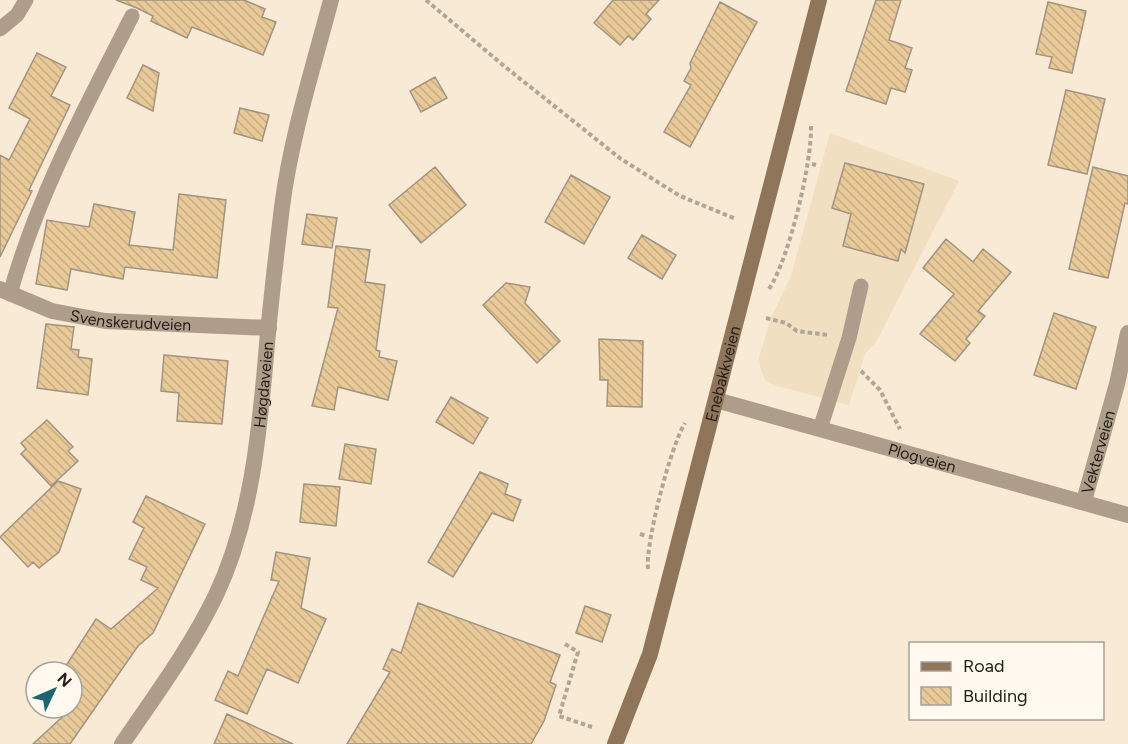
<svg xmlns="http://www.w3.org/2000/svg" width="1128" height="744" font-family="Figtree,sans-serif">
<style>
.built{fill:#f1dfc2}
.building{fill:url(#building-back-hatch);stroke:#a19480;stroke-width:1.5}
.lines{fill:none;stroke-linecap:round;stroke-linejoin:round}
.path{stroke:#b1a595;stroke-width:4;stroke-dasharray:4.5 3;stroke-linecap:butt}
.service{stroke:#ae9d8a;stroke-width:15}
.minor{stroke:#ae9d8a;stroke-width:16}
.tertiary{stroke:#ae9d8a;stroke-width:16}
.secondary{stroke:#8f765b;stroke-width:16}
.labels{text-anchor:middle;stroke-width:6;stroke-linejoin:round;paint-order:stroke}
.street-label{font-size:16px;fill:#231e16;stroke:#fff9f0}
</style>
<defs>
<pattern id="building-back-hatch" width="6" height="6" patternUnits="userSpaceOnUse" patternTransform="scale(1.5)"><rect width="6" height="6" fill="#e8c998"/><path d="M-1 5l2 2M0 0l6 6M5-1l2 2" fill="none" stroke="#c7ac82"/></pattern>
</defs>
<rect width="100%" height="100%" fill="#f9ead5"/>
<!-- built -->
<path class="built" d="M830 133 959 181 876 342 865 354 849 405 774 385 765 380 760 367 759 358 770 320 791 276Z"/>
<!-- building -->
<path class="building" d="M116 0H244L265 9 262 17 276 22 263 55 192 27 187 38 151 21 153 16 137 8Z
M613 0H659L646 14 651 19 633 40 628 36 620 45 594 23Z
M876 0H901L889 40 912 48 905 68 912 70 905 92 891 88 886 104 846 91Z
M720 2 757 22 690 147 664 132 691 85 684 81 691 68 690 63Z
M1048 2 1086 11 1072 73 1049 68 1052 57 1036 54Z
M37 53 66 67 51 96 70 105 29 190 32 191 0 257V155L9 160 30 119 9 108Z
M143 65 159 73 153 111 127 98Z
M435 77 447 98 421 112 410 91Z
M1066 90 1105 99 1087 174 1048 165Z
M240 108 269 115 262 141 234 133Z
M845 163 924 184 905 253 901 249 898 261 843 246 851 214 832 208Z
M435 167 466 205 421 243 389 205Z
M1093 167 1128 176V204L1125 203 1108 278 1069 269Z
M571 175 610 197 584 244 545 222Z
M179 194 226 200 217 278 125 267 123 279 71 269 67 290 36 284 47 220 89 227 94 204 135 212 129 245 173 250Z
M307 214 337 218 332 248 302 244Z
M642 235 676 255 662 279 628 258Z
M946 239 973 262 983 249 1011 272 978 311 985 316 966 339 970 343 955 361 920 334 954 294 923 268Z
M336 246 370 250 365 282 385 285 376 350 380 351 379 357 397 361 388 400 338 387 334 410 312 406 338 308 328 307Z
M506 283 530 287 525 303 560 341 537 363 483 305Z
M1054 313 1096 327 1076 389 1034 375Z
M46 324 74 327 71 349 79 350 78 357 92 359 88 395 37 388Z
M599 339 643 341 642 407 607 406 608 380H600Z
M164 355 228 361 222 424 177 421 179 393 161 391Z
M451 397 488 418 473 444 436 422Z
M47 420 73 447 68 451 78 461 51 486 21 454 26 449 21 443Z
M345 444 376 449 371 484 339 479Z
M480 472 508 484 505 494 521 500 513 521 492 513 453 577 428 562Z
M58 481 81 489 59 552 39 568 33 562 28 567 0 537Z
M304 484 340 487 336 526 300 522Z
M146 496 205 524 153 633 138 646 70 744H33L72 708V672H62L96 619 111 629 158 588 141 580 147 567 129 559 144 528 133 522Z
M276 552 310 558 301 608 326 619 298 683 267 669 247 714 215 700 228 671 238 676 279 581 271 580Z
M418 603 560 655 550 682 556 685 544 721 531 744H347L390 672 383 669 392 649 401 653Z
M585 606 611 615 602 642 576 633Z
M227 714 293 744H214Z"/>
<g class="lines">
<!-- path -->
<path class="path" d="M426 0 504 66 621 159 680 196 736 219
M812 164 816 165
M769 289C789 259 812 163 811 126
M766 318 786 323 797 331 828 335
M861 371 880 390 900 429
M640 534 647 536
M648 569C645 544 671 445 685 423
M565 644 578 652 559 716 592 727"/>
<!-- service -->
<path class="service" d="M0 29 17 15 26 0
M10 294C37 196 86 106 132 16
M820 429 849 338 861 286"/>
<!-- minor -->
<g class="minor">
<path id="s1" d="M0 289 52 311 105 321 269 328"/>
<path id="s2" d="M1084 501 1117 384 1128 333"/>
<path id="s3" d="M122 744C155 696 191 647 216 595 251 521 259 436 266 356 270 306 276 257 282 207 291 137 313 68 331 0"/>
</g>
<!-- tertiary -->
<path class="tertiary" id="s4" d="M716 400 1128 515"/>
<!-- secondary -->
<path class="secondary" id="s5" d="M615 744 650 654 819 0"/>
</g>
<g class="labels">
<!-- street labels -->
<g class="street-label">
<text dy="6" stroke="none"><textPath href="#s1" startOffset="136">Svenskerudveien</textPath></text>
<text dy="6" stroke="none"><textPath href="#s5" startOffset="386">Enebakkveien</textPath></text>
<text dy="6" stroke="none"><textPath href="#s3" startOffset="393">Høgdaveien</textPath></text>
<text dy="6" stroke="none"><textPath href="#s2" startOffset="51">Vekterveien</textPath></text>
<text dy="6" stroke="none"><textPath href="#s4" startOffset="214">Plogveien</textPath></text>
</g>
</g>
<!-- legend -->
<rect x="909" y="642" width="195" height="78" fill="#fff9f0" stroke="#a7a199" stroke-width="1.5"/>
<rect x="921" y="662" width="30" height="9" fill="#8f765b" stroke="#a7a199" stroke-width="1.5"/>
<text x="963" y="672" font-size="18" fill="#231e16">Road</text>
<rect x="921" y="687" width="30" height="18" fill="url(#building-back-hatch)" stroke="#a7a199" stroke-width="1.5"/>
<text x="963" y="702" font-size="18" fill="#231e16">Building</text>
<!-- north arrow -->
<g transform="translate(54 690) rotate(46)"><circle r="28" fill="#fff9f0" stroke="#a7a199" stroke-width="1.5"/>
<path d="M0-4.5L10 22L0 15L-10 22Z" fill="#1b6472"/>
<text y="-9" font-size="16" font-weight="bold" text-anchor="middle" fill="#231e16">N</text>
</g>
</svg>
